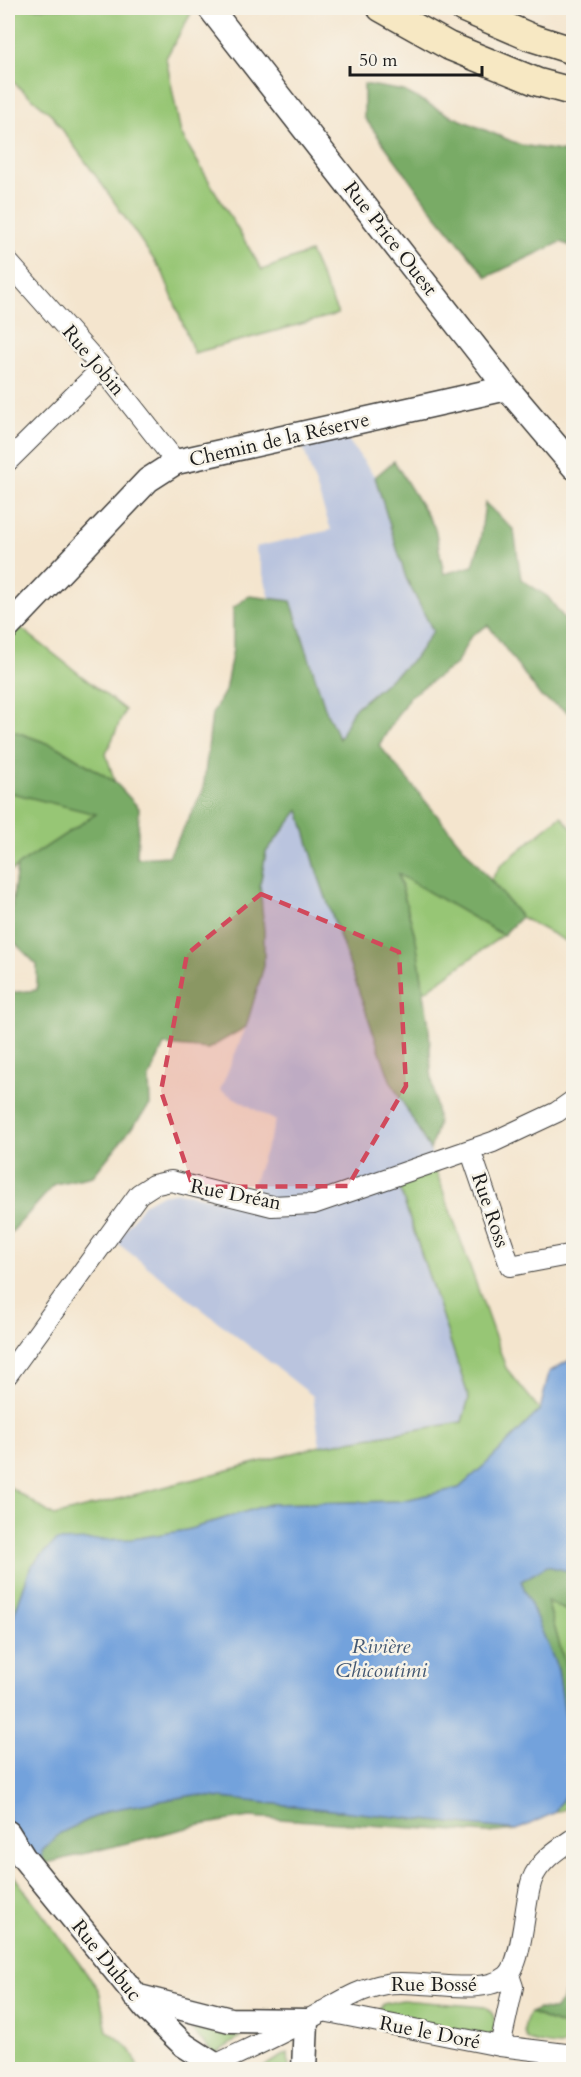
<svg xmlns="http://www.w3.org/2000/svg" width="581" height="2077" font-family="Cardo,serif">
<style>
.industrial{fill:#bac4de}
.green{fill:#97c675;stroke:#5a7148;stroke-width:1.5}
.forest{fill:#79ab66;stroke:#4a6441;stroke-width:1.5}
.water{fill:#73a2dc;stroke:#485f7c;stroke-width:1.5}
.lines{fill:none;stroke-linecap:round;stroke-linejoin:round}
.minor-casing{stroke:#3c3a37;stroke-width:22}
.tertiary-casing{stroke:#3c3a37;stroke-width:27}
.secondary-casing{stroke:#3c3a37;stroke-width:30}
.minor{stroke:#fff;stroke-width:20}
.tertiary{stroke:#fff;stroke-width:24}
.secondary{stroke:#f7e8c3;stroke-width:27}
.marked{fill:#d1495b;fill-opacity:0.2;stroke:#d1495b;stroke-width:4.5;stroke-dasharray:12 8;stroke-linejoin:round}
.labels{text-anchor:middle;stroke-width:5;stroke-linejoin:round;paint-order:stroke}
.street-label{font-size:20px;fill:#1c1c1c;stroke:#f7f3e8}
.water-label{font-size:21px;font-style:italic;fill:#435872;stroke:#f7f3e8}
</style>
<rect width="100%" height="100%" fill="#f7f3e8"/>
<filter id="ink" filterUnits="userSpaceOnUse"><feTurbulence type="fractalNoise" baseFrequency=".0167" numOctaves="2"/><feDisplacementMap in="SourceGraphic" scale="12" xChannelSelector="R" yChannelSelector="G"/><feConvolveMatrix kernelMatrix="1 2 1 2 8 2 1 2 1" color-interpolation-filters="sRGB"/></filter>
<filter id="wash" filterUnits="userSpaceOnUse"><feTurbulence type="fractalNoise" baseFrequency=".008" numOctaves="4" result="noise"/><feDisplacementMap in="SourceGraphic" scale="24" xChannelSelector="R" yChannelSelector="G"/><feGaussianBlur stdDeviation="1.35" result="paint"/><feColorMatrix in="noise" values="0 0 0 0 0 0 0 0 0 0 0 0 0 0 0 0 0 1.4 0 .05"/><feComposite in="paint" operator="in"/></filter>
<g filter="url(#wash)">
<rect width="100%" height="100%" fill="#f4e5ce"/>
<!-- industrial -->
<path class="industrial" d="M343 433 375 477 406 578 434 630 414 659 353 710 339 739 326 711 291 601 270 598 255 547 331 530 301 441Z
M300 809 318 875 390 1080 430 1150 435 1168 397 1180 469 1398 462 1422 320 1446 313 1396 116 1242 144 1204 160 1195 179 1192 245 1205 276 1121 220 1090 246 1027 264 966V931L260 885 266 851Z"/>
<!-- green -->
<path class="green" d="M8 8H194L166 58 181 134 262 270 310 252 338 314 194 353 163 273 106 190 51 114 8 78Z
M12 621 125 710 106 754 115 782 58 747 8 729V627Z
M8 792 97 814 8 873Z
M561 816 573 830V945L521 917 491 880 501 865Z
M398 873 503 935 424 992 416 940Z
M435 1168 506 1368 540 1410 487 1463 459 1488 400 1501 270 1504 187 1530 133 1539 31 1566 8 1632V1486L54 1516 320 1446 462 1422 469 1398 397 1180Z
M547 1600 573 1614V1692Z
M573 1783V1806L554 1813Z
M8 1868 99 1990 107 2031C123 2042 135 2049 138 2069H8Z
M402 2000 485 2007C496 2014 496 2022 493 2034L490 2037 378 2020V2012L383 2004Z
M531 2013 563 2026 573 2020V2040C570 2042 564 2045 560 2046 553 2046 535 2043 530 2040 521 2034 525 2018 531 2013Z
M190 2029 241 2037 215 2054Z
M288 2053 289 2069H259Z"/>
<!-- forest -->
<path class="forest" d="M364 84 404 91 449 115 521 145 573 153V247L561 242 487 277 429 206 364 117Z
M394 461 435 528 444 574 473 566 480 542 485 503 514 530 521 579 548 597 573 630V715L541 697 488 625 471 636 456 664 409 697 379 745 521 917 503 935 398 874 416 940 429 1026 431 1071 438 1124 430 1150 390 1080 318 875 299 810 266 852 260 885 264 931V966L246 1027 208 1049 164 1045 149 1078 150 1105 93 1176 55 1184 8 1236V993L37 990V965L8 936 17 866 96 814 8 792V729L58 747 115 782 139 808 137 858 169 856 203 791 212 714 225 691 233 649V608L249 596 291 601 326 711 339 739 353 710 414 659 433 631 406 578 375 477Z
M547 1566 573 1572V1614L547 1601 573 1692V1766L558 1670 521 1581Z
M194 1795 517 1830 487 1833 249 1817 195 1826 43 1864 42 1851 60 1833 109 1810Z
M573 1975V2020L564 2026 531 2013 538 2009 554 2010 561 2002Z"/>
<!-- water -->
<path class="water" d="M573 1358V1572L547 1566 521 1581 558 1670 573 1766V1783L554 1813 517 1830 194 1795 109 1810 60 1833 42 1851 43 1864H8V1632L31 1566 56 1541 133 1539 187 1530 270 1504 400 1501 459 1488 487 1463 540 1410 549 1372Z"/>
</g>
<g filter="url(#ink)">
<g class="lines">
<defs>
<path id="minor" d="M8 262 102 368 176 462
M8 461 102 368
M474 1161 510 1266 574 1254
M8 1374 139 1194 153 1185 171 1181 272 1206 313 1204 493 1142 557 1112 574 1100
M323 2011 500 2046 574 2055
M500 2046 513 1987 509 1975
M217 2064C246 2050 275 2037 303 2022 332 2008 353 1990 386 1984 418 1978 480 1998 507 1976 523 1963 524 1902 532 1880 539 1861 558 1849 574 1838"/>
<path id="tertiary" d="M210 8 507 388 574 467
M8 627 148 480 176 462 507 388
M8 1833 23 1857 146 2008 184 2045 223 2070
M135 1996 230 2020 306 2021 304 2070"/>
<path id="secondary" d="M381 8 449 46 537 82 574 92
M463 8 530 37 574 51"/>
</defs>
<!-- minor casing -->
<use href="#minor" class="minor-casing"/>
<!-- tertiary casing -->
<use href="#tertiary" class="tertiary-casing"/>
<!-- secondary casing -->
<use href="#secondary" class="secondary-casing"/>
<!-- minor -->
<use href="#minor" class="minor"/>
<!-- tertiary -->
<use href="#tertiary" class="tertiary"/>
<!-- secondary -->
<use href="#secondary" class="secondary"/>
</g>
</g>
<!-- marked area -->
<path class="marked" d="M261 894 399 952 406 1086 348 1186 193 1187 161 1091 187 954Z"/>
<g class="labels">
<!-- street labels -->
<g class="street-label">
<text transform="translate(391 238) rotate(52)" y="7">Rue Price Ouest</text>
<text transform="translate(94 360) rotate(50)" y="7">Rue Jobin</text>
<text transform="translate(279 439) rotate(-13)" y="7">Chemin de la Réserve</text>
<text transform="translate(236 1194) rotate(11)" y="7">Rue Dréan</text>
<text transform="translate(491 1210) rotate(71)" y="7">Rue Ross</text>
<text transform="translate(107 1960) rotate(51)" y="7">Rue Dubuc</text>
<text x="434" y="1991">Rue Bossé</text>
<text transform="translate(430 2032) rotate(11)" y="7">Rue le Doré</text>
</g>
<!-- water labels -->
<g class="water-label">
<text x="381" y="1653">Rivière<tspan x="381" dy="24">Chicoutimi</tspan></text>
</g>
</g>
<!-- margin -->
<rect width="581" height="2077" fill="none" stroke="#f7f3e8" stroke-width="30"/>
<!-- scale -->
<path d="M350 66v9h132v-9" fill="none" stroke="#1c1c1c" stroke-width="3"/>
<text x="359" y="66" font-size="18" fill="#1c1c1c" stroke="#f7f3e8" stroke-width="4.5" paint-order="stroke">50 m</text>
</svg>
